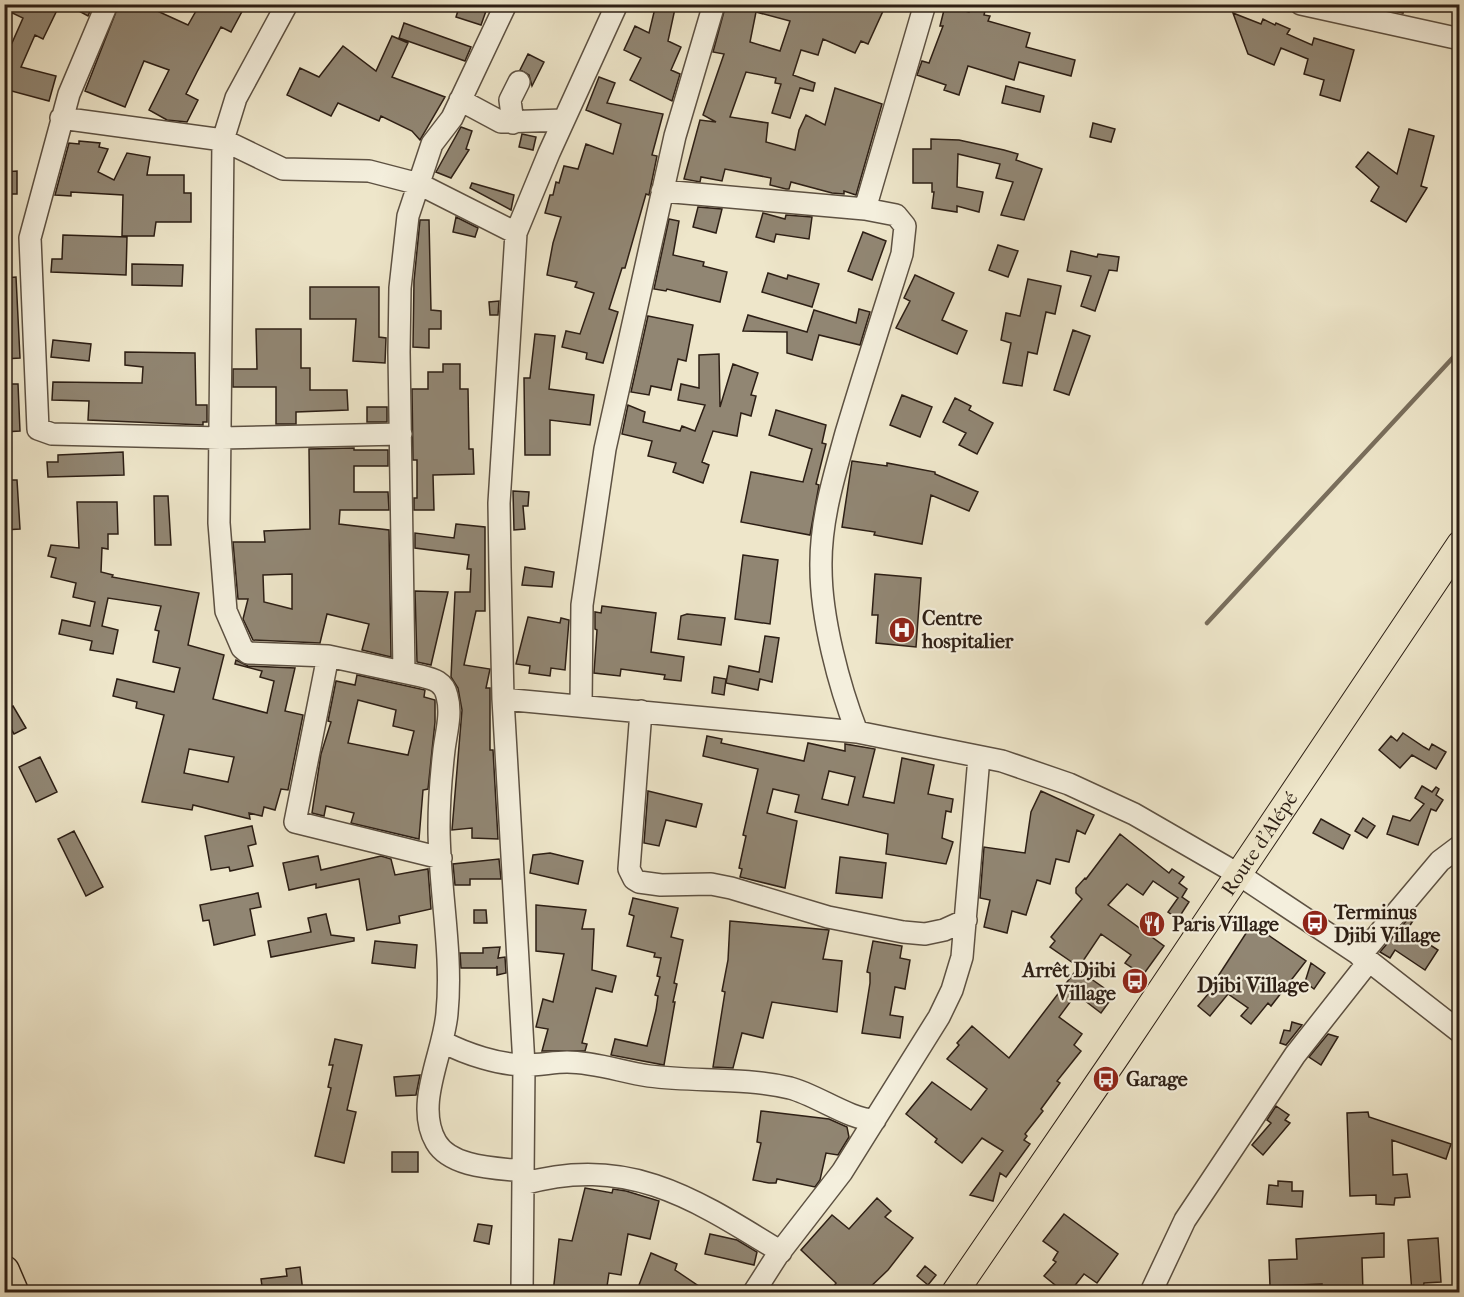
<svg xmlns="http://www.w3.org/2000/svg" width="1464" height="1297" font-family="'IM FELL French Canon',serif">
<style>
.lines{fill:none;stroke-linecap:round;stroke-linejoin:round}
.stream{stroke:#796e5c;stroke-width:4.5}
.building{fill:#918673;stroke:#2d1f15;stroke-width:1.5;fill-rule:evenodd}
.minor-casing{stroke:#5d5142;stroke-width:24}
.major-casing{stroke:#2d1f15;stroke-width:28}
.highway-casing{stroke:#2d1f15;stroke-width:33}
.minor{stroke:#f4efdd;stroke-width:21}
.major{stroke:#eee6ca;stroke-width:26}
.highway{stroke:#eee6ca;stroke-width:30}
.labels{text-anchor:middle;stroke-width:4.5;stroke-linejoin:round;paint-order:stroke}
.poi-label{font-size:20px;font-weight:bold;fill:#2d1f15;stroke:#f4efdd;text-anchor:start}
.street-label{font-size:20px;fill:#2d1f15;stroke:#f4efdd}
.neighbourhood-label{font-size:21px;font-weight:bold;fill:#2d1f15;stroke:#f4efdd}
</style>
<rect width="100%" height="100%" fill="#eee6ca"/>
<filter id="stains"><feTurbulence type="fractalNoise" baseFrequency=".00333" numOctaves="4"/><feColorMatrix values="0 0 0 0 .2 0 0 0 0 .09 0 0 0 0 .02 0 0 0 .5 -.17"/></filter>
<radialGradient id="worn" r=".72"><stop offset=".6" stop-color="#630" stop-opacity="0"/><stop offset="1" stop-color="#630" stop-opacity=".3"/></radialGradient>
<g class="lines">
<!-- stream -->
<path class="stream" d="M1207 623 1460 350"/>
</g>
<!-- building -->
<path class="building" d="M4 4H60L43 39 35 35 21 67 56 76 49 101 4 89V61L23 18 4 9Z
M66 4H93L88 16Z
M119 4H142L188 25 200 4H246L231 32 221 27 197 72 186 94 198 100 187 122 167 120 149 110 169 70 144 61 125 107 85 91Z
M460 4 486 11 481 25 456 17Z
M656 4H676L668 41 681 47 671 70 680 74 672 101 630 80 641 58 624 50 635 26 649 33Z
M726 4H868L883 11 868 44 861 41 855 53 823 39 818 55 801 50 793 75 815 83 813 91 800 88 790 118 772 113 781 84 775 83 776 78 746 72 730 117 768 123 766 142 795 150 799 130 806 115 825 125 835 88 882 104 856 195 844 191V194L832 193 791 182 789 189H786L770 185 771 178 725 169 722 181 701 177 700 182 684 179 700 120 716 122 703 115 724 54 713 52ZM756 12 790 21 780 51 750 42Z
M971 4 986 7 984 15 990 16 988 21 1030 33 1026 47 1075 60 1071 76 1019 62 1014 80 968 66 959 95 944 90 946 85 917 75 922 61 929 63 943 26H940L945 6 969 12Z
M1363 4H1405L1403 13Z
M1233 13 1261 24 1263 19 1275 25 1276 23 1290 29 1287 34 1312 45 1314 38 1354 50 1340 101 1320 95 1324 80 1304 74 1308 59 1281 48 1274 65 1248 54Z
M404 23 471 47 465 61 399 38Z
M392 36 408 43 392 77 445 97 420 140 412 131 381 116 379 121 338 103 331 116 287 95 300 68 319 77 343 46 376 71Z
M528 54 544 62 532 86 529 75 520 70Z
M599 77 615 83 607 103 663 114 652 155 657 156 649 195 646 194 625 268H622L609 309 618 312 603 363 586 359 587 353 562 347 566 331 580 334 594 293 575 287 577 282 547 275 553 243 561 217 545 213 550 195H553L556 182 559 183 564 166 578 169 586 144 613 154 621 124 586 110Z
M1006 86 1044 96 1040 112 1002 103Z
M1093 123 1115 129 1111 142 1090 137Z
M461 127 472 131 466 149 469 150 451 178 436 172Z
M1409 129 1434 136 1421 186 1427 188 1406 222 1371 201 1379 187 1356 167 1368 152 1397 174Z
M522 134 536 137 533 150 519 147Z
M931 139 959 140 1004 150 1018 154 1016 160 1042 169 1024 220 1001 215 1013 182 996 178 1000 164 958 154 957 187 983 192 979 212 957 206V212L932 208 934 192H932V183H913V149H931Z
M79 141 100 143 99 147 108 149 98 172 114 180 127 153 150 157 147 175H184V193H191V222H156L154 236H122L123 195 71 192V196L55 195 69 143 79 144Z
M17 171V194H4V172Z
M472 183 514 195 511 210 470 188Z
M698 207 722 209 716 233 693 227Z
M763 213 785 219 786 215 812 217 809 239 776 234 774 242 756 237Z
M456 217 478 228 475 237 453 232Z
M669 219 679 221 673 255 704 262 703 266 727 272 720 302 667 289 666 291 654 289Z
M420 220H429L431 310 441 311V329H429V348L413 347 414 281Z
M863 232 886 241 872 280 848 271Z
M63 235 127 237 126 275 51 272 52 259H62Z
M998 245 1018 251 1008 277 989 270Z
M1071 251 1097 257 1098 254 1119 257 1117 271 1109 270 1095 311 1081 306 1091 276 1067 271Z
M132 264 183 265 182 286 132 285Z
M768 273 787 279 788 275 819 284 812 307 762 292Z
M915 275 954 293 942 320 967 331 957 354 896 328 910 301 904 298Z
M16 277 20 358 4 359V278Z
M1028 279 1061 286 1055 314 1046 312 1037 354 1028 352 1022 386 1003 383 1011 343 1001 340 1006 313 1020 316Z
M310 287H379V337L386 338 385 363 353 361 356 319H310Z
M499 301 498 315H490L489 302Z
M859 309 870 312 860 345 819 335 812 360 787 353V332L743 331 748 315 807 332 814 310 856 323Z
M648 316 693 325 686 361 678 359 671 390 651 386 649 395 631 392Z
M256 329H301V368H310V390H347L348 410 296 412V424H276V387H233V369H257Z
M1073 330 1090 336 1069 395 1054 390Z
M535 334 555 336 549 389 594 395 590 425 550 420V455H525L524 378H530Z
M53 340 91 344 89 361 51 357Z
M125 352 195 353 196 405H207V422H203V425L88 420 89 401 52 400 53 382 142 383 143 367 125 365Z
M719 354 720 407 733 364 758 373 751 395 756 396 751 416 741 413 737 436 713 431 702 462 709 465 703 483 673 472 676 463 648 456 652 441 622 434 628 405 645 412 643 422 680 431 682 426 695 431 705 405 678 400 681 384 699 388V355Z
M443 364H460V389H468L469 449H473L474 474 433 475 434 510H414V498H417V460H413L412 389H428V372H443Z
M4 384H18L20 431 4 432Z
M902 395 932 407 920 437 890 425Z
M955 398 971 406 969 410 993 423 977 454 959 445 966 433 943 422Z
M367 407H387V422H367Z
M776 410 826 425 822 443 826 444 816 484 819 485 810 535 741 522 751 472 803 482 812 449 769 435Z
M354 448V450H388V466H354V492H388L389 510H340L339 524 389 530 391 657 362 650 369 624 327 614 320 643 253 640 243 619 248 599H238L233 542H265L264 531 310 529 309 449ZM292 574V609L264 602 263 575Z
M123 452 124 475 48 477 47 462H58V455Z
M852 461 887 466V463L935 472V474L978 492 969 511 931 495 922 544 874 535 875 532 842 527Z
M4 480H17L20 529 4 530Z
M513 491 529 492 528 506H523L525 529 514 530Z
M154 496H168L171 545H155Z
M77 502H117L118 534H108V549L102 548 101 572 113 575 112 577 199 593 188 645 224 655 213 699 267 713 274 681 260 677 262 671 235 664 236 660 248 666 295 668 285 711 303 715 288 790 281 789 275 810 264 807 262 816 249 813 250 819 193 805 192 810 142 802 164 715 136 708 137 702 113 696 117 679 174 692 180 668 153 662 159 631 155 630 161 606 108 598 102 626 118 630 113 654 90 650 92 641 59 634 62 620 90 626 95 602 73 597 76 583 51 577 56 558 48 556 51 545 79 548ZM189 749 234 757 228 782 184 773Z
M456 524 485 527V611H476L464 665 490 669 486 688H490V750H493L498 839 472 838V828L452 830 462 710 458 688 451 677 455 592H470L471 569H467L469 555 415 548V533L454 538Z
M743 555 778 560 770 624 735 619Z
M525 567 554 572 552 587 522 585Z
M875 574 921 578 916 647 876 643 878 615H872Z
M415 591 448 592 431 665 417 662Z
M602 606 656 613 651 652 684 657 681 681 664 679 665 675 621 669 620 676 594 673 597 630 595 629V612L601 613Z
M687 614 725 618 721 645 678 639 681 616Z
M528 617 560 623 561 618 569 620 565 670 551 668 550 676 529 673 530 666 516 664Z
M765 636 779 638 772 682 760 679 758 690 726 683 729 666 759 672Z
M357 675 425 690 424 697 435 700V722L428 789 423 790 419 839 351 823 354 813 326 806 324 816 312 813 321 754 331 722 328 721 336 681 355 685ZM358 700 396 710 393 726 414 731 408 755 348 743Z
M714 677 726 679 724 695 712 693Z
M13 706 26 728 14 734 4 717V711Z
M1403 733 1424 747 1429 750 1432 744 1446 752 1436 769 1412 755 1400 768 1379 750 1391 736 1397 741Z
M707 736 722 739 721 743 804 761 808 743 845 751V744L875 749 863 797 894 803 902 758 934 765 928 794 953 799 951 812 946 811 942 838 953 842 946 864 886 854 888 834 795 812 799 795 773 789 767 813 797 821 785 888 740 877 742 869 739 868 746 836 743 835 758 769 703 756ZM829 771 855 777 848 805 822 799Z
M40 757 57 792 36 802 19 767Z
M1422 786 1432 792 1436 787 1439 789 1436 795 1443 800 1436 811 1431 809 1418 845 1387 834 1393 816 1410 821 1424 804 1415 798Z
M648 791 702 804 696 827 666 820 659 846 644 843Z
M1041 791 1094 815 1085 834 1077 830 1069 862 1056 859 1050 884 1037 880 1026 915 1012 911 1007 933 984 927 990 900 980 898 984 847 1025 853 1031 812Z
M1363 818 1375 826 1367 838 1355 831Z
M1321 819 1350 835 1343 849 1313 833Z
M252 826 256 844 248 846 253 866 230 871 229 867 211 870 205 836Z
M74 831 103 887 86 896 58 839Z
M1120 834 1169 873 1172 869 1184 877 1179 883 1187 889 1182 897 1189 902 1178 919 1168 912 1178 898 1153 881 1143 895 1127 884 1108 905 1164 946 1143 975 1125 963 1131 955 1101 934 1079 967 1050 947 1055 941 1051 937 1082 899 1076 893V888L1085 878 1086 879Z
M550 853 583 861 578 884 530 873 533 855Z
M318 856 321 870 381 856 391 859 395 875 428 869 431 909 399 916 400 923 367 930 359 879 316 888V884L289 890 283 863Z
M840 857 886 863 882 898 836 893Z
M499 859 501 879H470V885H455L453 864Z
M258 893 261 907 250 909 255 935 214 945 209 920 203 921 200 905Z
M633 898 678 908 671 937 683 940 674 983 677 984 673 1002H675L664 1065 611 1055 615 1039 647 1046 656 1010 658 996 655 995 660 977 657 976 661 958 654 957 655 953 627 946 634 916 629 914Z
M536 905 586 910 582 929H594L592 970 616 976 612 992 596 988 582 1043 587 1044 585 1051H542L548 1029 536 1027 543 999 553 1002 564 954 536 951Z
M474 910H486L487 923H474Z
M1413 913 1414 919 1407 930 1438 950 1425 970 1395 950 1390 958 1380 952Z
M326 914 331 935 354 938V941L271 957 268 941 311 932 308 918Z
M730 921 829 930 823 959 842 961 837 1012 772 1002 763 1038 742 1033 733 1068 713 1067 725 992 722 991 728 960Z
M1252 924 1306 961 1271 1006 1268 1003 1251 1024 1241 1016 1248 1008 1228 994 1210 1016 1198 1006 1215 986 1213 984Z
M375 941 417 945 415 968 372 963Z
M873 941 902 946 900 958 910 960 905 989 895 987 890 1015 903 1017 900 1038 862 1033 870 983V973L867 972Z
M500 947 498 958 505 957 506 973 497 975V966L496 968H461L460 953H483V948Z
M1311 963 1325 973 1314 989 1305 982Z
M1077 969 1114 995 1101 1013 1076 994 1059 1017 1082 1034 1074 1045 1081 1051 1057 1081 1060 1083 1041 1109 1043 1111 1025 1134 1027 1136 1024 1140 1030 1144 1006 1177 1000 1173 993 1201 970 1195 1003 1151 982 1138 962 1163 935 1142 937 1139 906 1114 932 1082 971 1110 987 1089 947 1059 959 1045 957 1043 972 1026 1009 1058Z
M1292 1022 1302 1025 1286 1045 1280 1043 1284 1030 1290 1031Z
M1328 1034 1338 1037 1321 1065 1309 1057Z
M335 1039 362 1045 347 1110 356 1112 344 1163 315 1156 331 1088 328 1087 333 1065H329Z
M420 1075 416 1095 396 1096 394 1077Z
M1276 1106 1289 1115 1285 1120 1290 1123 1263 1155 1252 1145 1271 1123 1267 1120Z
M761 1111 829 1119 847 1127 849 1137 838 1155 826 1153 820 1180 815 1187 777 1179 776 1183H769L753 1180 761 1143 757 1142Z
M1368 1112 1369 1117 1451 1144 1446 1159 1392 1140 1393 1175 1407 1174 1410 1197 1395 1198 1394 1205 1376 1204V1195L1350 1196 1347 1113Z
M392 1152H418V1172H392Z
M1278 1181 1292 1182V1191H1303L1302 1207 1267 1204 1269 1185 1278 1186Z
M585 1188 612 1193 613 1189 626 1191 659 1201 650 1239 628 1234 621 1275 609 1273 606 1293H553L559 1239 572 1241Z
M877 1198 891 1211 885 1217 913 1238 888 1270 864 1293H841L834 1286 836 1283 801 1250 832 1215 849 1229Z
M1064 1214 1118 1254 1097 1283 1084 1274 1069 1293H1065L1044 1276 1056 1262 1053 1260 1058 1252 1043 1241Z
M478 1224 492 1226 489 1244 474 1241Z
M1384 1233V1257L1362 1258 1363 1293H1322V1284L1270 1286 1269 1260 1297 1259 1296 1239Z
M710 1234 737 1240 757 1252 754 1265 705 1254Z
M1438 1238 1441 1282 1424 1283 1422 1293H1412L1408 1240Z
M651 1253 677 1264 675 1270 709 1293H636Z
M925 1266 936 1275 928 1285 917 1276Z
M300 1267 303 1292 263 1293 261 1279 287 1276 286 1269Z"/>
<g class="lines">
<defs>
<path id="minor" d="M107 4 69 94 30 238 38 429 52 434 221 438 401 434
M287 4 236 98 223 140 219 523 226 611 242 648 248 653 328 656 421 676C434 679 444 682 447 696 452 714 446 733 444 750 441 776 439 802 439 827 439 889 453 952 447 1013 444 1053 414 1104 436 1142 451 1168 497 1168 523 1171
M1301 4 1460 39
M460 100 501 122 564 120
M61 118 223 140 283 169 369 171 419 184 516 233
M513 123 510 100 519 82
M662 191 865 209 896 215 905 226 902 254C883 314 864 373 846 433 834 477 820 521 821 568 821 618 839 686 857 732
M865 209 925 4
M328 656 295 822 441 858
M404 672 399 352 400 288 408 216 432 144 452 118 506 4
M503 699 857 732 1002 761 1069 784 1134 814 1238 874 1369 961 1460 1032
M581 706 582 605 605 449 675 136 714 4
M641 711 629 869 634 879 639 882 661 885 711 884 731 888 828 917 903 932 925 934 944 930 966 920
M1360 956 1440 861 1460 846
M443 1042C466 1054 499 1065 526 1065 540 1065 554 1062 567 1062 595 1062 622 1072 649 1076 696 1082 743 1077 790 1088 817 1095 850 1120 875 1120
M523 1184C628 1154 695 1199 781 1252
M522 1292 524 1065 503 699 500 568 499 503 516 233 549 153 617 4
M754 1292 777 1256 842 1172 939 1017 952 990 962 957 979 757
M1151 1292 1185 1220 1295 1055 1369 961"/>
<g id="major">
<path id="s1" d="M955 1292 1118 1054 1460 544"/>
</g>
<path id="highway" d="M4 1271 13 1292"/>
</defs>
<!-- minor casing -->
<use href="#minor" class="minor-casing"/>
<!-- major casing -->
<use href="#major" class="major-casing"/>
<!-- highway casing -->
<use href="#highway" class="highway-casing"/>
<!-- minor -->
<use href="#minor" class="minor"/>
<!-- major -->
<use href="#major" class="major"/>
<!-- highway -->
<use href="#highway" class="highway"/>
</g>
<!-- icons -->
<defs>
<symbol id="hospital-disc" viewBox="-11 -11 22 22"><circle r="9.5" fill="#8f2418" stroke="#f4efdd"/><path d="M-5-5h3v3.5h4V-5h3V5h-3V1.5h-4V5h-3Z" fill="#fff"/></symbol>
<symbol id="bus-disc" viewBox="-11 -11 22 22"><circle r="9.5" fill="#8f2418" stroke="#f4efdd"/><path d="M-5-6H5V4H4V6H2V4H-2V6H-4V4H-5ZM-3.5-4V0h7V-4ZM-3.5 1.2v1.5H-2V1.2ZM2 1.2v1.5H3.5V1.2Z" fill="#fff"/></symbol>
<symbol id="restaurant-disc" viewBox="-11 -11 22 22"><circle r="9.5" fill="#8f2418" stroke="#f4efdd"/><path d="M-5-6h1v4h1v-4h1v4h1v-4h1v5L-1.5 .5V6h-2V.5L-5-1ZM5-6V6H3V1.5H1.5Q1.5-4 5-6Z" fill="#fff"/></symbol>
</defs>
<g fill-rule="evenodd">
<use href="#hospital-disc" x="887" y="615" width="30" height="30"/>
<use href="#bus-disc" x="1300" y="908" width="30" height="30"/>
<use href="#restaurant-disc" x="1137" y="909" width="30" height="30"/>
<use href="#bus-disc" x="1120" y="966" width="30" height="30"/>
<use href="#bus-disc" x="1091" y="1064" width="30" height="30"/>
</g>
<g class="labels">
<!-- poi labels -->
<g class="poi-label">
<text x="922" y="625">Centre<tspan x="922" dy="23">hospitalier</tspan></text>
<text x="1334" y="919">Terminus<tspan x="1334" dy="23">Djibi Village</tspan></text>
<text x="1172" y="931">Paris Village</text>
<text x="1116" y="977" text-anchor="end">Arrêt Djibi<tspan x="1116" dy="23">Village</tspan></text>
<text x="1126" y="1086">Garage</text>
</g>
<!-- street labels -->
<g class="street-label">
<text dy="7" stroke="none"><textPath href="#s1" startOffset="542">Route d'Alépé</textPath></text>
</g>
<!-- neighbourhood labels -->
<g class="neighbourhood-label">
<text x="1253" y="992">Djibi Village</text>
</g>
</g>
<!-- margin -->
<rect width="1464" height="1297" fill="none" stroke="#eee6ca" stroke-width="24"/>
<rect x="6" y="6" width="1452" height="1285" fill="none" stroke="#2d1f15" stroke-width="3"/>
<rect x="12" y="12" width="1440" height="1273" fill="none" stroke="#2d1f15" stroke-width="1.5"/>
<rect width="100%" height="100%" filter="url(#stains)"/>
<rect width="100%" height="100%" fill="url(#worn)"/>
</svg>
